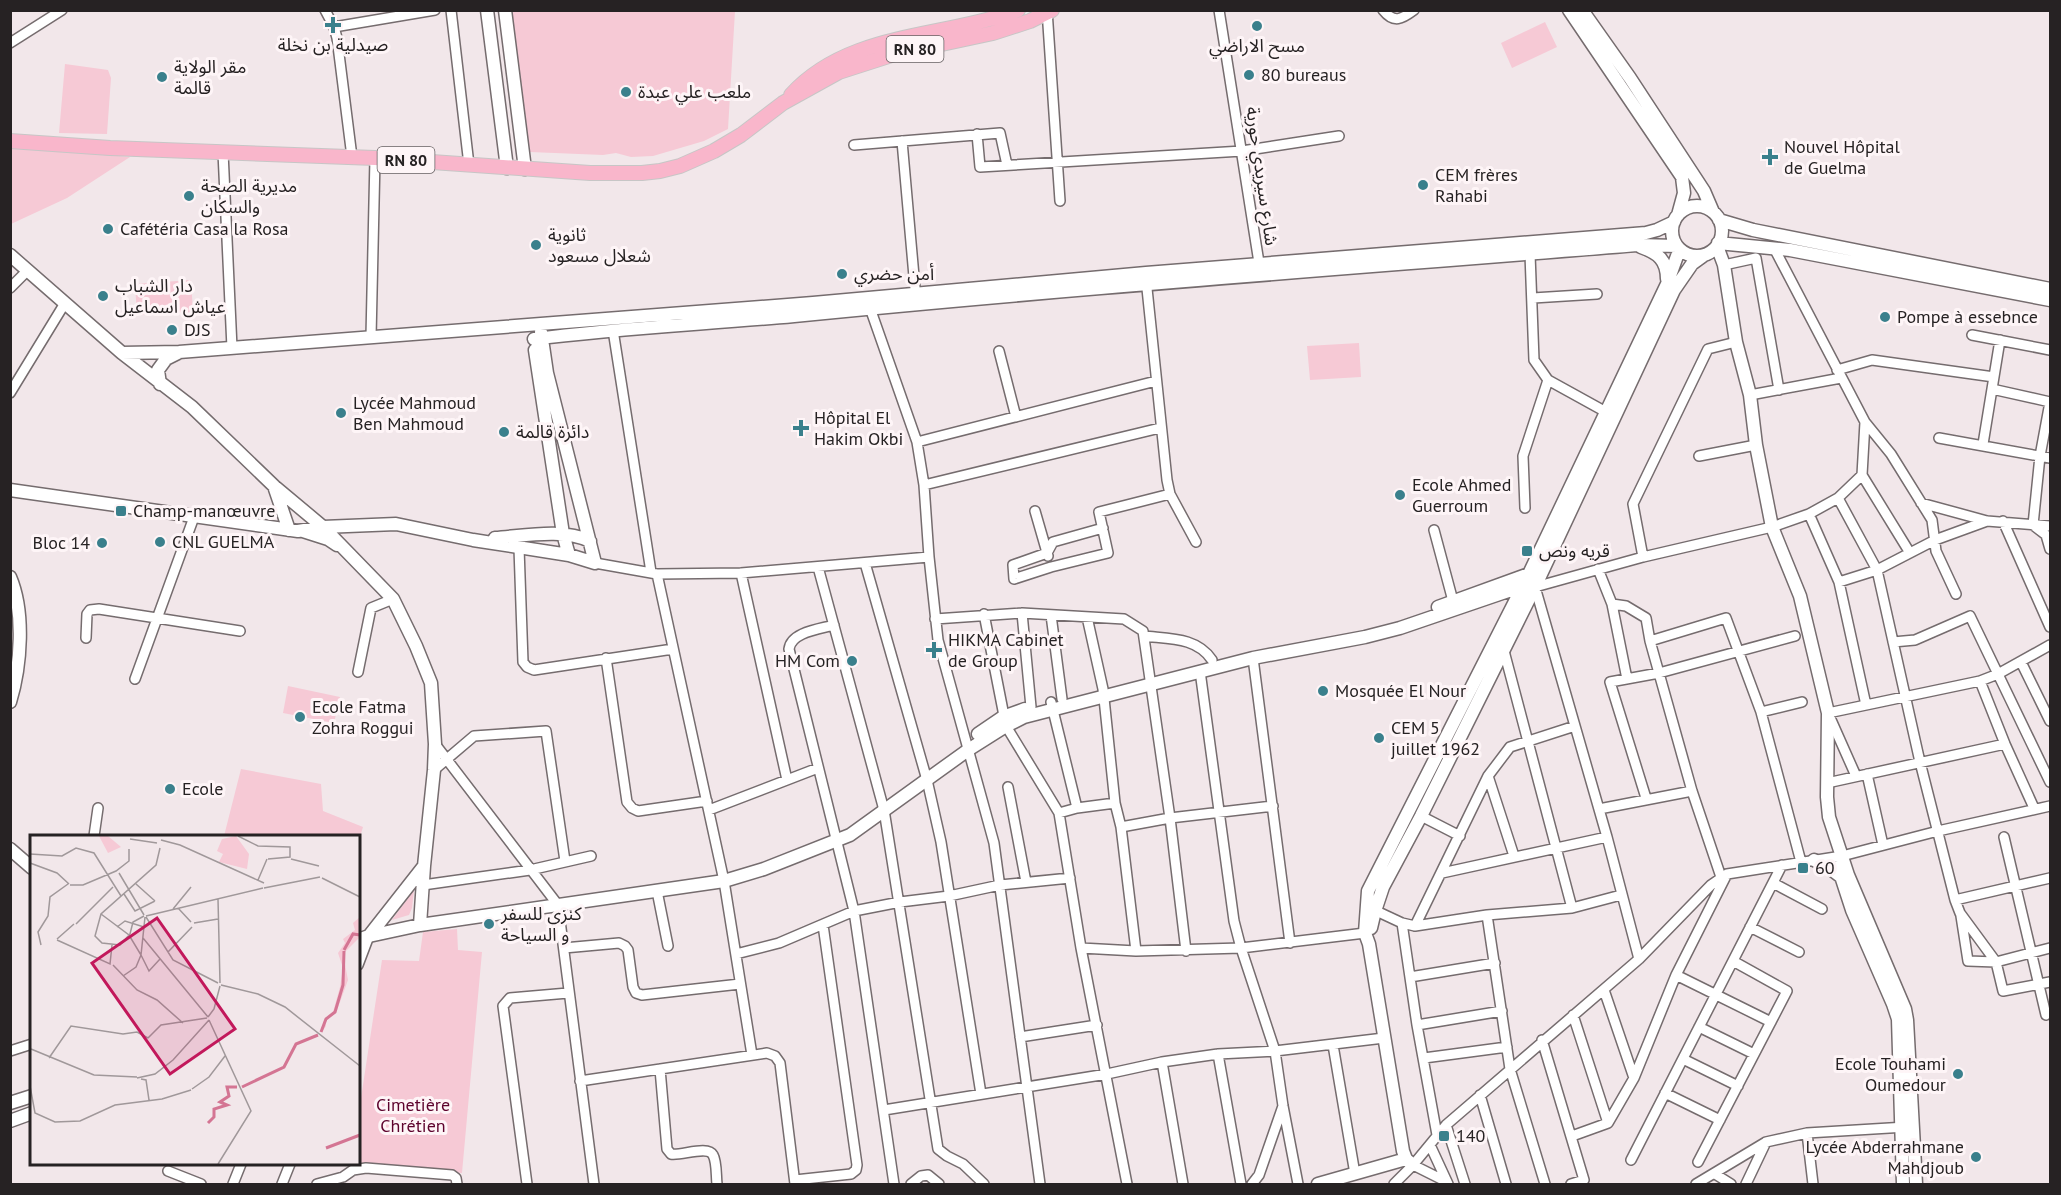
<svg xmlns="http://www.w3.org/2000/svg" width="2061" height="1195" font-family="'PT Sans','Noto Sans Arabic',sans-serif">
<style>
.green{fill:#f6c9d5}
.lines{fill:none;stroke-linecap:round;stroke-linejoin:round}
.street-casing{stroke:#756c6e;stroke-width:12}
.secondary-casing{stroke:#756c6e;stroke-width:15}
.primary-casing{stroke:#c7c6c6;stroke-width:16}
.street{stroke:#fff;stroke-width:9}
.secondary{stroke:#fff;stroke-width:12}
.primary{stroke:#f9b6cb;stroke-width:14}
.poi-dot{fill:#3a808c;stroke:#fef5f7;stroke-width:2}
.labels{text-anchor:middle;stroke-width:6;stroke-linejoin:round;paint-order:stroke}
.shield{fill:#fef5f7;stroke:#676163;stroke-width:1.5}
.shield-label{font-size:16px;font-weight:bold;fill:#262223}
.poi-label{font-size:18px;fill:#262223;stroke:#fef5f7;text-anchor:start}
.street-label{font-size:18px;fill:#262223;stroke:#fef5f7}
.park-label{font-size:18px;fill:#5d032d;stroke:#fef5f7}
.inset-river{fill:none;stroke:#d47593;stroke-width:3}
.inset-road{fill:none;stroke:#a0989a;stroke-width:1.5}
.view{fill:#c2185b;fill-opacity:0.15;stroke:#c2185b;stroke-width:3}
.inset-edge{fill:none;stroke:#262223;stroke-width:3}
</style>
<rect width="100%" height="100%" fill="#f2e7ea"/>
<!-- green -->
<path class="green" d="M512 11H735L728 129 704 141 653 156 631 157 616 153 603 155 530 152Z
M1545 22 1557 47 1512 68 1501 43Z
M65 64 108 70 111 78 107 134 59 133Z
M10 146 130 157 67 198 11 224Z
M191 280 193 312 137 315 135 284Z
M1359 343 1361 377 1310 380 1307 346Z
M288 686 340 697 334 723 283 713Z
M241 769 321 784 323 811 363 827 359 840 358 836H224Z
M414 890 412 908 409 915 392 920Z
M457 929 458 950 482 952 462 1173 355 1165 350 1167V1164H358L359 1111 382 960 419 961 423 932Z"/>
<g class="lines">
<defs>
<path id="street" d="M325 10 334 27 337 38 352 157
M451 10 469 165
M1047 10 1060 201
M1219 10 1260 269
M1383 10C1394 24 1402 19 1414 10
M334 27 435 10
M10 43 62 10
M977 134 980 167 1242 151 1339 136
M902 141 916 299
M854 145 1000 133 1007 165
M223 152 232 348
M1530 254 1534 360 1548 380 1606 412
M1724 265 1756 258 1779 390
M1146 279 1167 480 1170 494 1196 542
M10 288 28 270
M1533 298 1597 294
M870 308 917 442 924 485 929 557 938 640 994 843 1040 1184
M613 330 651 572
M1972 335 2050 350
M371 337 375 158
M999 351 1016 417
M1837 370 1872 360 1994 377
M1992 389 2050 402
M10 393 65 303
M1750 395 1841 378
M2050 402 2040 456 2033 525 2046 535 2050 549
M1865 422 1891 454 1932 520 1936 551 1956 594
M1939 438 2050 458
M917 442 1156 381
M1983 444 2000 340
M1699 456 1756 445
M1862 475 1910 553
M924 485 1160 428
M1838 498 1877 570 1920 762 1955 900 1960 913 1996 962 2003 991 2050 982
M1921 503 1987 521 2050 526
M1525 508 1523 456 1548 380
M1035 511 1048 556
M1809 514 1839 582 1866 705
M2003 521 2050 627
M1103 528 1053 542 1047 553 1013 565 1014 579 1051 567 1108 553 1099 512 1170 494
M1434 530 1453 601
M519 548 523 662 527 667 534 670 673 649
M1643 557 1633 504 1708 349 1736 342
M595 563 657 574 741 573 929 557
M865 563 927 780 941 842 981 1094
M818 567 884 810 938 1149 947 1156 963 1164 984 1184
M1598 569 1612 604 1627 679
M741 573 787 780
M657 574 724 881 752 1055
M1839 582 1877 570 1935 540 1987 521
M1612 604 1626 606 1646 618 1650 641
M1022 613 1031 707
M984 614 1006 726 1059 813 1081 948 1127 1184
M1051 615 1062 699
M1087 617 1103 689 1115 803 1121 827 1136 951
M935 619 1022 613 1124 619 1143 631 1170 818 1186 951
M834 625C820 629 791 632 789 649L854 911 894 1184
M1144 636C1169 639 1197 637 1212 660
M86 638 87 614 90 610 99 609 240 631
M1893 642 1915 640 1970 616 2050 782
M1504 651 1572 908
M606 658 627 802 632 808 638 811 707 801
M1253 658 1290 943
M2021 662 2050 721
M1200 671 1234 921 1241 948 1275 1051 1283 1106 1298 1184
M358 672 371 608 393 599
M135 679 194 517
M1980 681 2005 744 2034 808
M1051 702 1077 808
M1761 712 1802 702
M435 744 558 905 594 1184
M434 770 474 736 546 731 565 861
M1867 774 1883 845
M1488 776 1514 856
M1856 776 1828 713 1980 681 1998 674 2050 645
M1827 783 2005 744
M1008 787 1026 882
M1646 798 1610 682 1659 673 1795 636
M1599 809 1692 791
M709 810 818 768
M1059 813 1077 808 1115 803
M1421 816 1460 836
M1121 827 1170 818 1273 806
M94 836 98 808
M2004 837 2046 1015
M1442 873 1607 837
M1721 877 1692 791 1650 641 1726 618 1761 712 1801 862
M1773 883 1822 909
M423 885 530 870 591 856
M657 891 668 946
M1955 900 2050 878
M1372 909 1402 923 1415 926 1487 915 1572 908 1621 895
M1487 915 1510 1069 1545 1184
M1961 916 1968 961 1996 962 2050 948
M1402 923 1417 1025 1437 1135
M1415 926 1488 776 1510 747 1575 726
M1750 927 1799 952
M564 948 619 943 625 946 628 950 633 987 636 993 642 995 740 984
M1081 948 1136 951 1241 948 1365 933
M736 954 779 943 854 911 900 902 949 896 1000 885 1070 878
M1639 959 1607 837 1535 587 1643 557 1772 527 1809 514 1838 498 1862 475 1865 422 1774 248
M358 965 369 936
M1676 975 1771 1022
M1410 977 1495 963
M1604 990 1634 1078
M1573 1015 1608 1123
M1417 1025 1502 1011
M1699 1027 1754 1054
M1020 1037 1097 1025
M1542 1040 1584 1180 1571 1184
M1333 1045 1355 1174
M10 1051 32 1044
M1218 1054 1241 1184
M1424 1058 1507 1047
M1683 1059 1738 1086
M1162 1062 1183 1184
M660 1069 667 1149 671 1154C681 1156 708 1145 713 1155 717 1162 716 1176 717 1184
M580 1081 767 1053 775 1056 780 1063 795 1184
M1665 1093 1720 1120
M1480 1095 1506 1184
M884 1110 1107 1074 1162 1062 1218 1054 1275 1051 1384 1038
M1446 1125 1465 1184
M1807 1133 1813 1184
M1572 1136 1608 1123 1634 1078 1676 975 1727 874
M1430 1145 1448 1184
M1631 1160 1782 865
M1698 1162 1787 991 1733 961
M1413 1165 1447 1182
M168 1171 201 1184
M1715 1174 1731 1184
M795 1180 851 1174 856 1170 857 1165 823 925
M233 1184 241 1164
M282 1184 290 1164
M317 1184 343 1177 353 1170 366 1168 452 1175 456 1178 457 1184
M527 1184 503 1006 510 998 568 993
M911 1184 921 1176 928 1175 939 1184
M1252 1184 1259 1175 1283 1106
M1394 1184 1413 1165 1446 1125 1639 959 1711 885 1727 874 1842 856 1938 831 2050 806
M1696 1184 1766 1142
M1746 1184 1766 1142 1807 1133 1906 1127"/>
<path id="secondary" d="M487 10 507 168
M505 10 525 169
M1569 10 1682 177 1684 193 1678 215
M1582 10 1630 78 1704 191 1713 212
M1672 231a25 25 0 1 1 50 0a25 25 0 1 1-50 0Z
M1719 220 1753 230 2050 289
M1718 243 1790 250 2050 300
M1717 246 1724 265 1736 342 1750 395 1756 445 1772 527 1800 596 1828 713 1827 797 1829 817 1848 875 1905 1009 1907 1020 1916 1184
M1641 247C1658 253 1667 260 1667 279
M10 255 122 353 192 407 274 486 323 527 393 599 416 646 431 683 435 744 434 770 424 866 420 925
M534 339C620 328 707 324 794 316 1075 288 1356 268 1637 245L1677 246
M535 350 563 534 569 555
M122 353 179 352 813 303 1146 273 1646 233 1657 230 1674 222
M160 384 158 370 166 359 178 353
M274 486 289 530
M10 490 298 531 323 527 396 524 473 540 569 555 595 563 547 373 541 332
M303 531 328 539 337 545
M495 538C525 536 562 528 590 541
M10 577C25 612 21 666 10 702
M1438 607 1529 574 1530 576
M978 734 1003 717 1025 709
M10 849 32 868
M1814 860 1828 867 1840 876
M1838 867 1852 910 1893 1004 1898 1019 1903 1184
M1371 928 1375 911 1383 887 1421 816 1535 587 1674 290 1692 264 1703 256
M369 936 424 866
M358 940 369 936 420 925 724 881 764 869 850 835 968 750 1006 726 1024 717 1253 658 1365 637 1400 628 1523 586 1535 587
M10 1103 32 1096
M10 1121 32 1113
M1413 1165 1406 1159 1403 1151 1369 944 1365 933 1368 891 1529 574 1667 284 1677 256 1682 251
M1318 1184 1406 1159"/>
<path id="primary" d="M791 95C849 31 942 39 1018 10
M10 141 110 148 375 158 590 173H642L660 171 680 166 714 151 741 135 783 103 839 72 895 54 993 33 1030 21 1052 10"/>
</defs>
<!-- street casing -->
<use href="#street" class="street-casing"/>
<!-- secondary casing -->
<use href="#secondary" class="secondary-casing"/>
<!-- primary casing -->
<use href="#primary" class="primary-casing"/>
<!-- street -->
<use href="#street" class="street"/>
<!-- secondary -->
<use href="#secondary" class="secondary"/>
<!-- primary -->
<use href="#primary" class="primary"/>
</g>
<!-- markers -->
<g class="poi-dot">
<path d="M330 16h6v6h6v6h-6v6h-6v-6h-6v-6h6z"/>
<circle cx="1257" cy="26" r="6"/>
<circle cx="1249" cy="75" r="6"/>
<circle cx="162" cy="77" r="6"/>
<circle cx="626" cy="92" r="6"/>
<path d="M1767 148h6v6h6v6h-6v6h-6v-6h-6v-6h6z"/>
<circle cx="1423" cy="185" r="6"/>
<circle cx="189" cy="196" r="6"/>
<circle cx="108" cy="229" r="6"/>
<circle cx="536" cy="245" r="6"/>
<circle cx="842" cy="274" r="6"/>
<circle cx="103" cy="296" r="6"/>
<circle cx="1885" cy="317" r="6"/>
<circle cx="172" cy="330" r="6"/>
<circle cx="341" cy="413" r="6"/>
<path d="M798 419h6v6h6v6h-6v6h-6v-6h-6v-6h6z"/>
<circle cx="504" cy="432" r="6"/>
<circle cx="1400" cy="495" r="6"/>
<rect x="115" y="505" width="12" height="12" rx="3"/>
<circle cx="160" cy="542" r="6"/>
<circle cx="102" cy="543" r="6"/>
<rect x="1521" y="545" width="12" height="12" rx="3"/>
<path d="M931 641h6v6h6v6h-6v6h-6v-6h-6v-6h6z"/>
<circle cx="852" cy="661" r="6"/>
<circle cx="1323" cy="691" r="6"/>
<circle cx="300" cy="717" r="6"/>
<circle cx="1379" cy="738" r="6"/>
<circle cx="170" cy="789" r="6"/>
<rect x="1797" y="862" width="12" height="12" rx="3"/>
<circle cx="489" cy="924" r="6"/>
<circle cx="1958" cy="1074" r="6"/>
<rect x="1438" y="1130" width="12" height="12" rx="3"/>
<circle cx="1976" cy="1157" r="6"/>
</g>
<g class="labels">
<!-- shield labels -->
<g class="shield">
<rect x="886.5" y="36" width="57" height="26" rx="4.5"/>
<rect x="377.5" y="147" width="57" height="26" rx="4.5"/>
</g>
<g class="shield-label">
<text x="915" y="55">RN 80</text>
<text x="406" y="166">RN 80</text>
</g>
<!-- poi labels -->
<g class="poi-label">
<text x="333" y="51" text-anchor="middle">صيدلية بن نخلة</text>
<text x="1257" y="52" text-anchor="middle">مسح الاراضي</text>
<text x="174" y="73">مقر الولاية<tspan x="174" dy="21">قالمة</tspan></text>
<text x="1261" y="81">80 bureaus</text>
<text x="638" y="98">ملعب علي عبدة</text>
<text x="1784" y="153">Nouvel Hôpital<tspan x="1784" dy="21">de Guelma</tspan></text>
<text x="1435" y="181">CEM frères<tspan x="1435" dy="21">Rahabi</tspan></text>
<text x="201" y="192">مديرية الصحة<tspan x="201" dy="21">والسكان</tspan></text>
<text x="120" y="235">Cafétéria Casa la Rosa</text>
<text x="548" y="241">ثانوية<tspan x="548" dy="21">شعلال مسعود</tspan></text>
<text x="854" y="280">أمن حضري</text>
<text x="115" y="292">دار الشباب<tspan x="115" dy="21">عياش اسماعيل</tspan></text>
<text x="1897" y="323">Pompe à essebnce</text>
<text x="184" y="336">DJS</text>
<text x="353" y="409">Lycée Mahmoud<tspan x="353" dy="21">Ben Mahmoud</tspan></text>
<text x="814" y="424">Hôpital El<tspan x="814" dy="21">Hakim Okbi</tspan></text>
<text x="516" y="438">دائرة قالمة</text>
<text x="1412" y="491">Ecole Ahmed<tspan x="1412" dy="21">Guerroum</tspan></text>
<text x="133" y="517">Champ-manœuvre</text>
<text x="172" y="548">CNL GUELMA</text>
<text x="90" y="549" text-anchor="end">Bloc 14</text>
<text x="1539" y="557">قريه ونص</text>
<text x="948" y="646">HIKMA Cabinet<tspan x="948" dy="21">de Group</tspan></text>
<text x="840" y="667" text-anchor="end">HM Com</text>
<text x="1335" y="697">Mosquée El Nour</text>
<text x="312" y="713">Ecole Fatma<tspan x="312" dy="21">Zohra Roggui</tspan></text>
<text x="1391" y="734">CEM 5<tspan x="1391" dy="21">juillet 1962</tspan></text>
<text x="182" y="795">Ecole</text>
<text x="1815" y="874">60</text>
<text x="501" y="920">كنزي للسفر<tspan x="501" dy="21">و السياحة</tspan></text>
<text x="1946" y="1070" text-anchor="end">Ecole Touhami<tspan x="1946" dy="21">Oumedour</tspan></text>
<text x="1456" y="1142">140</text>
<text x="1964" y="1153" text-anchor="end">Lycée Abderrahmane<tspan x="1964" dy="21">Mahdjoub</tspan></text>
</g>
<!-- street labels -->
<g class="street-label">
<text transform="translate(1262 176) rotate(82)" y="6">شارع سيريدي حورية</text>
</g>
<!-- park labels -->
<g class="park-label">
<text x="413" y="1111">Cimetière<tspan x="413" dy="21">Chrétien</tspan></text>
</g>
</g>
<!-- overview -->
<g transform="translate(30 835)">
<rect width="330" height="330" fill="#f2e7ea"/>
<path d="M69 1H78L91 12 78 18ZM206 1 219 19 217 34 189 27 193 19 187 16 192 4ZM330 82V102L313 119 318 145 306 178 295 185 296 191 292 197 294 185 303 177 310 152 313 133 308 118 315 108 313 104 325 95 323 88Z" fill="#f6c9d5"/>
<path class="inset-river" d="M314 115 323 99 330 100M291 197 296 184 305 177 313 150 314 116M212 252 254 232 266 209 288 200M178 288 184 282V274L197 270 190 267 199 261 197 252H207M296 313 330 300"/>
<path class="inset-road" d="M208 1 228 11 260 12V22L238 24M100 4 127 8M131 5 150 10 234 48M0 19 32 21 46 13 64 18 91 61M261 24 289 31M0 28 27 38 39 49M89 38 114 80M292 43 330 62M228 45 237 24M106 49 125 66M40 50H53L86 36 99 26V14M234 53 290 42M94 59 105 76 125 66M188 64 190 148M148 73 161 87M143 74 161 52M71 79 99 100 111 120M114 81 103 87 100 99 90 110 72 108 65 101 71 79 126 30 130 13M116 81 233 53M116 82 143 125 188 148M164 88 188 84M46 89 83 52M87 92 95 86 114 92M113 103 178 182M27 104 44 89M27 105 80 129 82 110M11 110 8 97 18 81 20 62 38 49M138 117 162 92M111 120 119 136 130 124M111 120 115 82M83 130 107 155 127 165 153 188M93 141 106 132 111 120M191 150 228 159 255 172 330 231M178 182 184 174 190 151M179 185 221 276 188 329M118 203 131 190 177 183M1 214 64 240M19 223 41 191 93 199 107 197 118 203M64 240 107 242M107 243 125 239 143 225 179 185M111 244 116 245 119 265M0 251 5 278 25 287 50 286 85 270 132 264 161 255M162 254 179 242 195 221"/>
<path class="view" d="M127 83 205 194 140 239 62 128Z"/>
<rect width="330" height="330" class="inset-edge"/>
</g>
<!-- border -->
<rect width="2061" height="1195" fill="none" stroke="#262223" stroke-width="24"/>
</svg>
